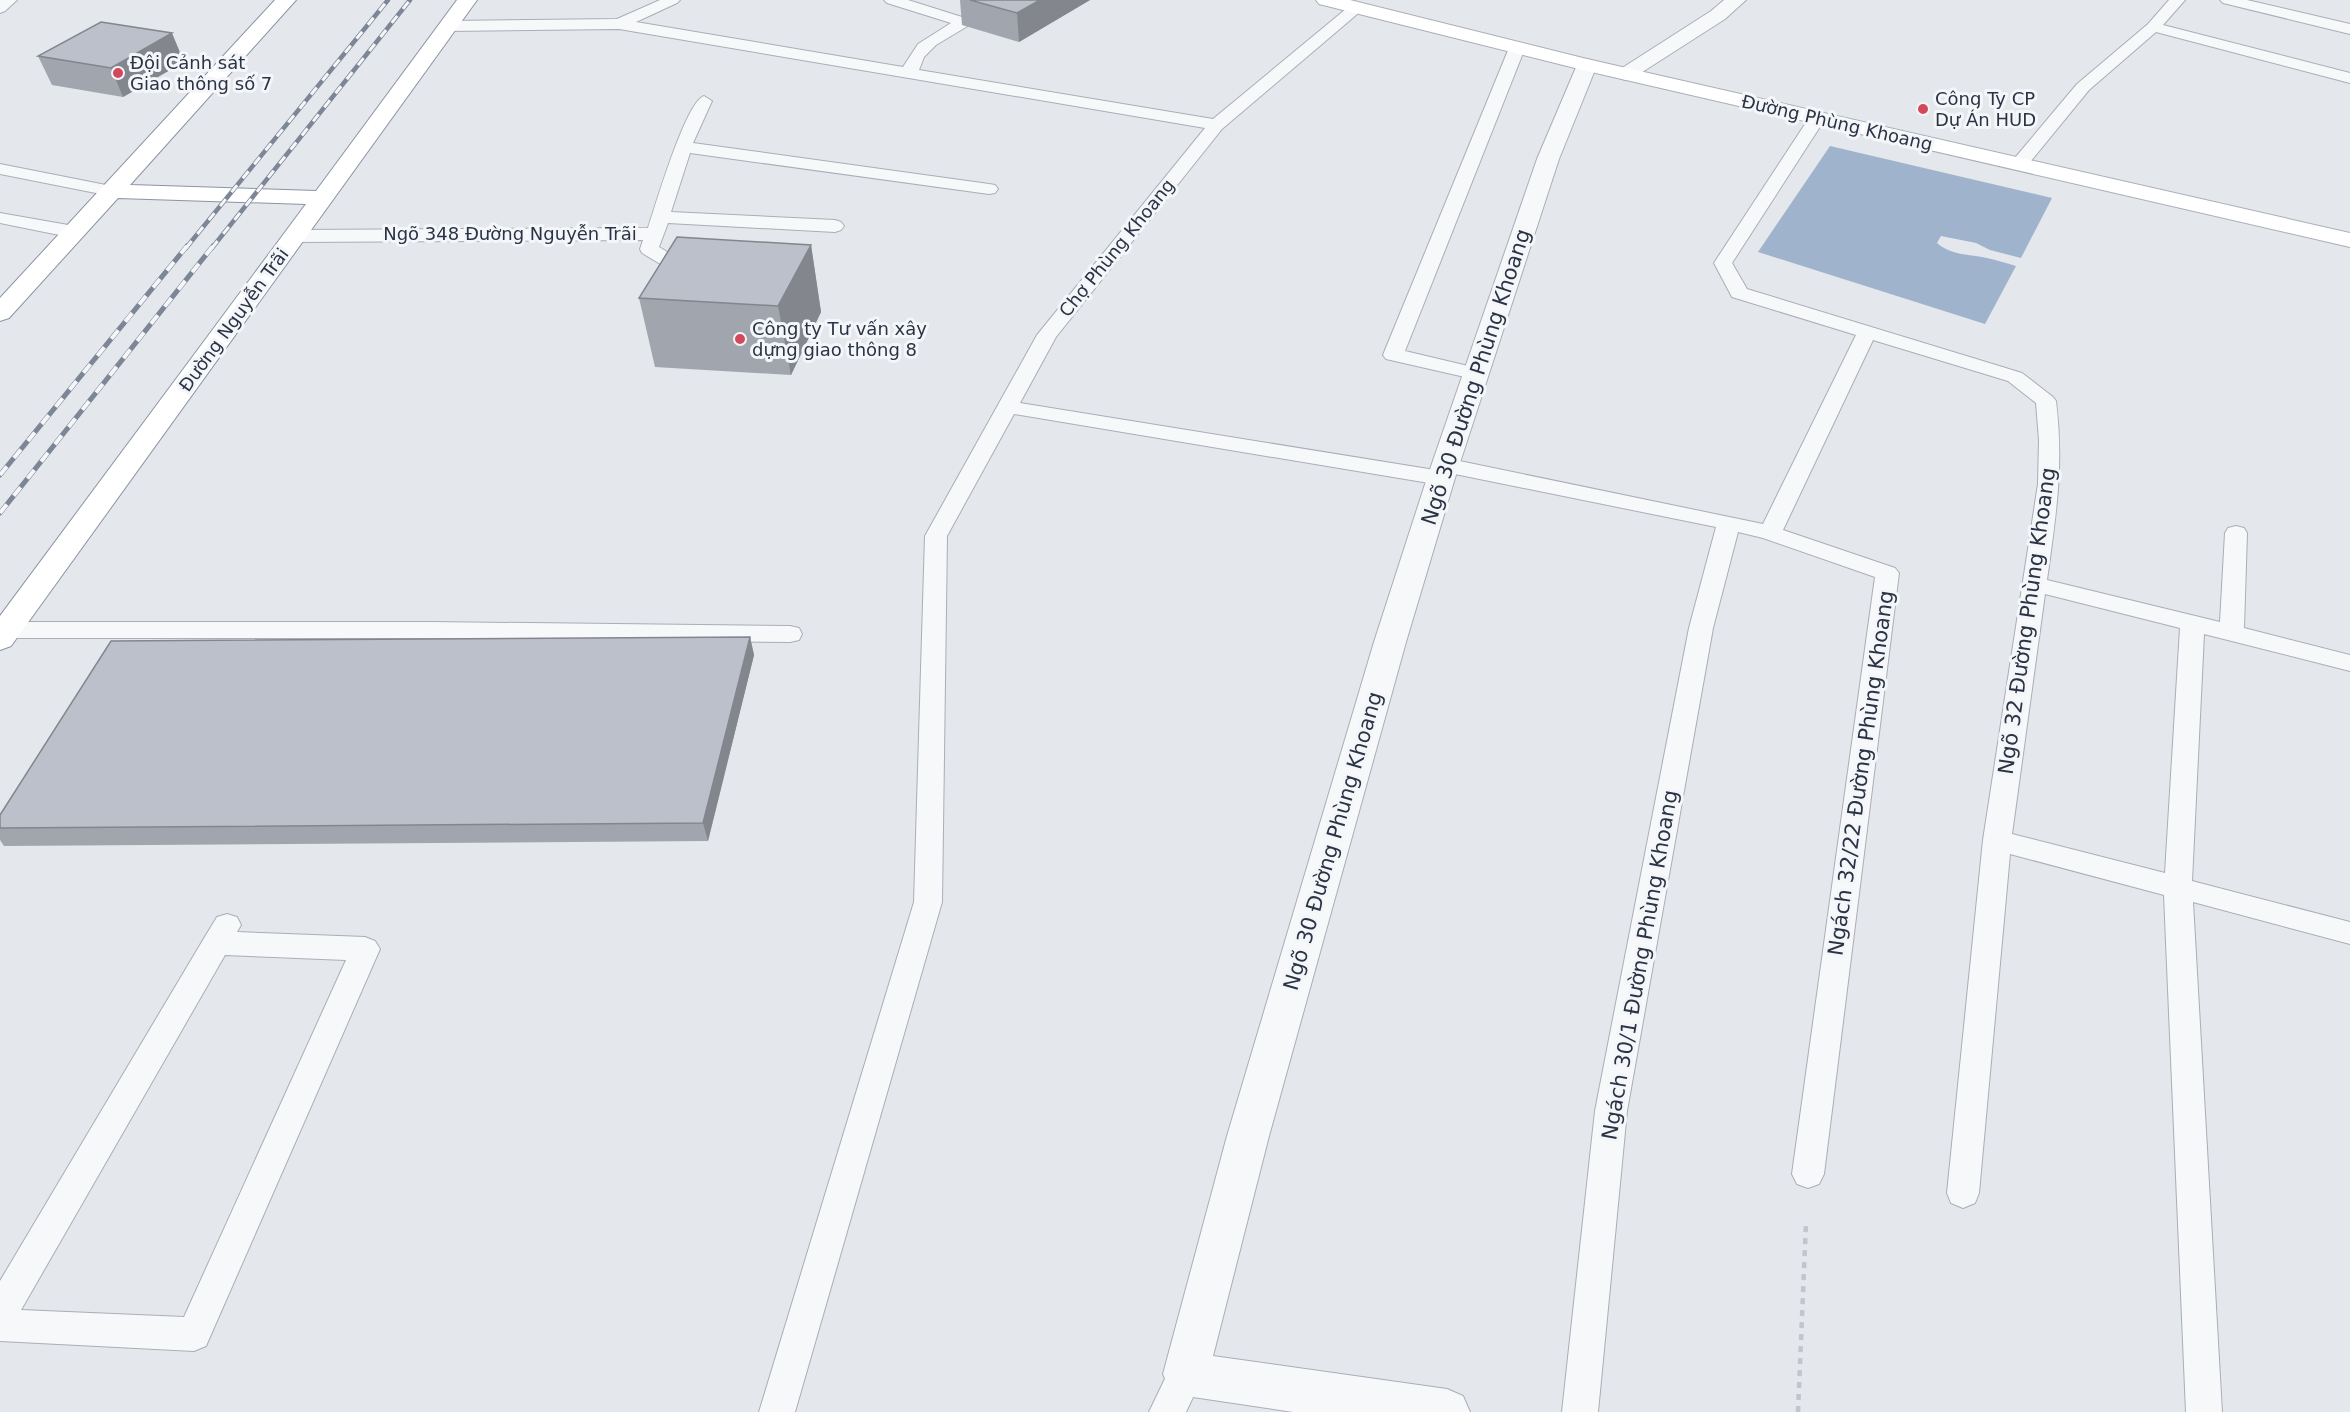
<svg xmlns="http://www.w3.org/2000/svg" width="2350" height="1412" font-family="'DejaVu Sans',sans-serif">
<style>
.water{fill:#9fb4cc}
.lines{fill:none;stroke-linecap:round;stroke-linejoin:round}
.lane-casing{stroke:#a9aeb7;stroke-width:2}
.street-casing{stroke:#a9aeb7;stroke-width:2}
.secondary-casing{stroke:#a9aeb7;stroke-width:2}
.highway-casing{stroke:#8b94a3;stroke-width:2}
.path{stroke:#c2c5cb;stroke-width:4.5;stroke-dasharray:6 6;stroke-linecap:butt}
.lane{fill:#f7f8fa;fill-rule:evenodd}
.street{fill:#f7f8fa;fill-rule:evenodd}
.secondary{fill:#fff;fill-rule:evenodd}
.highway{fill:#fff;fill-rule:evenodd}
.rail-far1-casing{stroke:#7d8696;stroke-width:4.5}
.rail-casing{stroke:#7d8696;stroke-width:5}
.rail-far1{stroke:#f4f6f9;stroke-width:3;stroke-dasharray:9;stroke-linecap:butt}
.rail{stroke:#f4f6f9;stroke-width:4;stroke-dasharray:11;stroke-linecap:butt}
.wall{fill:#a1a5ae}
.shaded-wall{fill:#83868d}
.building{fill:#bbc0ca;stroke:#83868d;stroke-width:1.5}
.poi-dot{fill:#d1495b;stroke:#f4f6f9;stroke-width:2}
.labels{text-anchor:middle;stroke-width:6;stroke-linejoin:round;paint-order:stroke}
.far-poi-label{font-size:18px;fill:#2b3445;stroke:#f4f6f9;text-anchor:start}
.far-street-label{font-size:18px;fill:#2b3445;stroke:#f4f6f9}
.street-label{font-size:21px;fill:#2b3445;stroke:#f4f6f9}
</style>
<rect width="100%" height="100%" fill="#e4e7ec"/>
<!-- water -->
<path class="water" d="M1830 146 2052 198 2021 258 1990 250 1976 243 1941 236 1937 243C1952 256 1969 254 1987 258 1997 260 2006 263 2016 266L1985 324 1758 252Z"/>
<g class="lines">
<defs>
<path id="lane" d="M0 0H17L5 11 0 13Z
M660 0H680L677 3 636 22 903 67 918 44 951 23 887 3 884 0H908L962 17 992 0H1011L936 45 924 57 919 70 1213 119 1352 4H1362L1365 7 1362 10 1222 129 1056 337 1020 403 1441 471 1449 473 1452 478 1449 483 1441 485 1014 414 947 536 942 902 795 1412H759L914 902 925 536 1037 335 1205 128 619 29 448 31 440 26 448 21 617 19Z
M2169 0H2185L2163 25 2350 73V83L2156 32 2089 90 2026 167H2014L2011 163 2014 159 2077 84 2148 24Z
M2220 0H2247L2350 24V34L2223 3Z
M1517 43 1525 48 1405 351 1485 370 1488 374 1485 378 1478 380 1386 359 1383 355 1509 48Z
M704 96 712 101 693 143 989 184 995 185 998 189 995 193 989 194 690 153 671 212 835 220 841 222 844 226 841 230 835 232 668 223 659 247 701 272 704 276 701 280H687L642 253 640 249 643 240 296 242 289 240 287 236 289 232 296 230 648 228C655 207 686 101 704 96Z
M1817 114 1825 119 1732 263 1747 289 2022 373 2053 397 2056 401C2064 466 2056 515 2047 580L2220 622 2225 533 2228 528 2236 526 2244 528 2247 533 2244 628 2350 655V671L2204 634 2192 881 2350 922V944L2193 902 2222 1412H2186L2164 895 2010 854 1979 1193 1975 1203 1963 1208 1951 1203 1947 1193 1983 840 2038 484 2039 440 2036 403 2008 381 1873 340 1783 530 1895 568 1899 573 1824 1174 1819 1184 1808 1188 1797 1184 1792 1174 1875 577 1763 538 1738 532 1713 628 1627 1111 1598 1412H1562L1595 1111 1689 628 1716 527 1445 472 1437 470 1434 465 1437 460 1445 458 1763 524 1856 335 1732 297 1714 263 1811 115ZM2045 594 2180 628 2165 873 2012 834Z
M0 164 111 186 117 187 120 191 117 195 111 196 0 174Z
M0 213 74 226 81 228 83 232 81 236 74 238 0 223Z
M6 622H431L790 626 799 628 802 634 799 640 790 642 431 638H6L0 636V624Z
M227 914 237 917 241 925 237 932 365 937 375 941 380 949 206 1346 194 1351 0 1341V1281L206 935 217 917ZM225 955 346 960 184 1317 21 1310Z
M1186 1357 1199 1362 1204 1374 1186 1412H1149L1173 1362Z"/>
<path id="street" d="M1724 0H1746L1725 19 1633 78 1626 80 1619 78 1616 74 1619 70 1711 11Z
M1587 59 1594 61 1597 65 1559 159 1455 478 1406 642 1269 1136 1213 1356 1447 1389 1463 1396 1470 1412H1293L1186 1396 1170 1390 1163 1374 1227 1136 1374 642 1427 478 1537 159 1577 65 1580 61Z"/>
<path id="secondary" d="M1316 0H1350L1587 59 2350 233V247L1587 71 1319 4Z"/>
<path id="highway" d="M275 0H296L130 185 316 191 457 0H477L11 646 0 650V616L306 204 118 198 9 318 0 321V298Z"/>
</defs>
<!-- lane casing -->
<use href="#lane" class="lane-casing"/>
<!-- street casing -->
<use href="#street" class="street-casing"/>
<!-- secondary casing -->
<use href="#secondary" class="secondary-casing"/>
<!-- highway casing -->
<use href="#highway" class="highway-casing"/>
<!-- path -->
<path class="path" d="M1798 1412 1806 1223"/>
<!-- lane -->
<use href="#lane" class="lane"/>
<!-- street -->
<use href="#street" class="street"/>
<!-- secondary -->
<use href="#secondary" class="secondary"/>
<!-- highway -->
<use href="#highway" class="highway"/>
<defs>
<path id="rail-far1" d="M186 248 388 0
M212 248 410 0"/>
<path id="rail" d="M0 475 187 246
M0 513 213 246"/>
</defs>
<!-- rail-far1 casing -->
<use href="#rail-far1" class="rail-far1-casing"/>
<!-- rail casing -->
<use href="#rail" class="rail-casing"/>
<!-- rail-far1 -->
<use href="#rail-far1" class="rail-far1"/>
<!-- rail -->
<use href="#rail" class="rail"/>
</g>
<!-- wall -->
<path class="wall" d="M960 0H1090L1019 42 962 25Z
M38 56 184 62 123 97 52 85Z
M811 245 821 312 791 375 655 367 639 298Z
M750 637 754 655 708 841 4 846 0 840V815Z"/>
<!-- shaded-wall -->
<path class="shaded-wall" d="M1040 0H1090L1019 42 1017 13Z
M172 33 184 62 123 97 111 68Z
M811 245 821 312 791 375 778 306Z
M750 637 754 655 708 841 703 823Z"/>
<!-- building -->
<path class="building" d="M970 0H1040L1017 13Z
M101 22 172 33 111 68 38 56Z
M677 237 811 245 778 306 639 298Z
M750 637 703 823 0 828V815L111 641Z"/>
<!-- markers -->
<g class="poi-dot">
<circle cx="118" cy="73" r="6"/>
<circle cx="1923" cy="109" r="6"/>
<circle cx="740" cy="339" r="6"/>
</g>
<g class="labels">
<!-- far-poi labels -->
<g class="far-poi-label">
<text x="130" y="69">Đội Cảnh sát<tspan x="130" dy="21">Giao thông số 7</tspan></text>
<text x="1935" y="105">Công Ty CP<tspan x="1935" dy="21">Dự Án HUD</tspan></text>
<text x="752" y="335">Công ty Tư vấn xây<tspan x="752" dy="21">dựng giao thông 8</tspan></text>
</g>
<!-- far-street labels -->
<g class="far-street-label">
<text transform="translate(1837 123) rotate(13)" y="6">Đường Phùng Khoang</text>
<text x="510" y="240">Ngõ 348 Đường Nguyễn Trãi</text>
<text transform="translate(1117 248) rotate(-51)" y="6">Chợ Phùng Khoang</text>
<text transform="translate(234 320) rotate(-54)" y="6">Đường Nguyễn Trãi</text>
</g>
<!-- street labels -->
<g class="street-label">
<text transform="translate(1476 377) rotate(-72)" y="7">Ngõ 30 Đường Phùng Khoang</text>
<text transform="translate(2027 621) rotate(-82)" y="7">Ngõ 32 Đường Phùng Khoang</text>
<text transform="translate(1861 773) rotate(-82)" y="7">Ngách 32/22 Đường Phùng Khoang</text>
<text transform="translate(1333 841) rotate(-74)" y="7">Ngõ 30 Đường Phùng Khoang</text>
<text transform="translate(1640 965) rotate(-80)" y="7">Ngách 30/1 Đường Phùng Khoang</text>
</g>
</g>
</svg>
